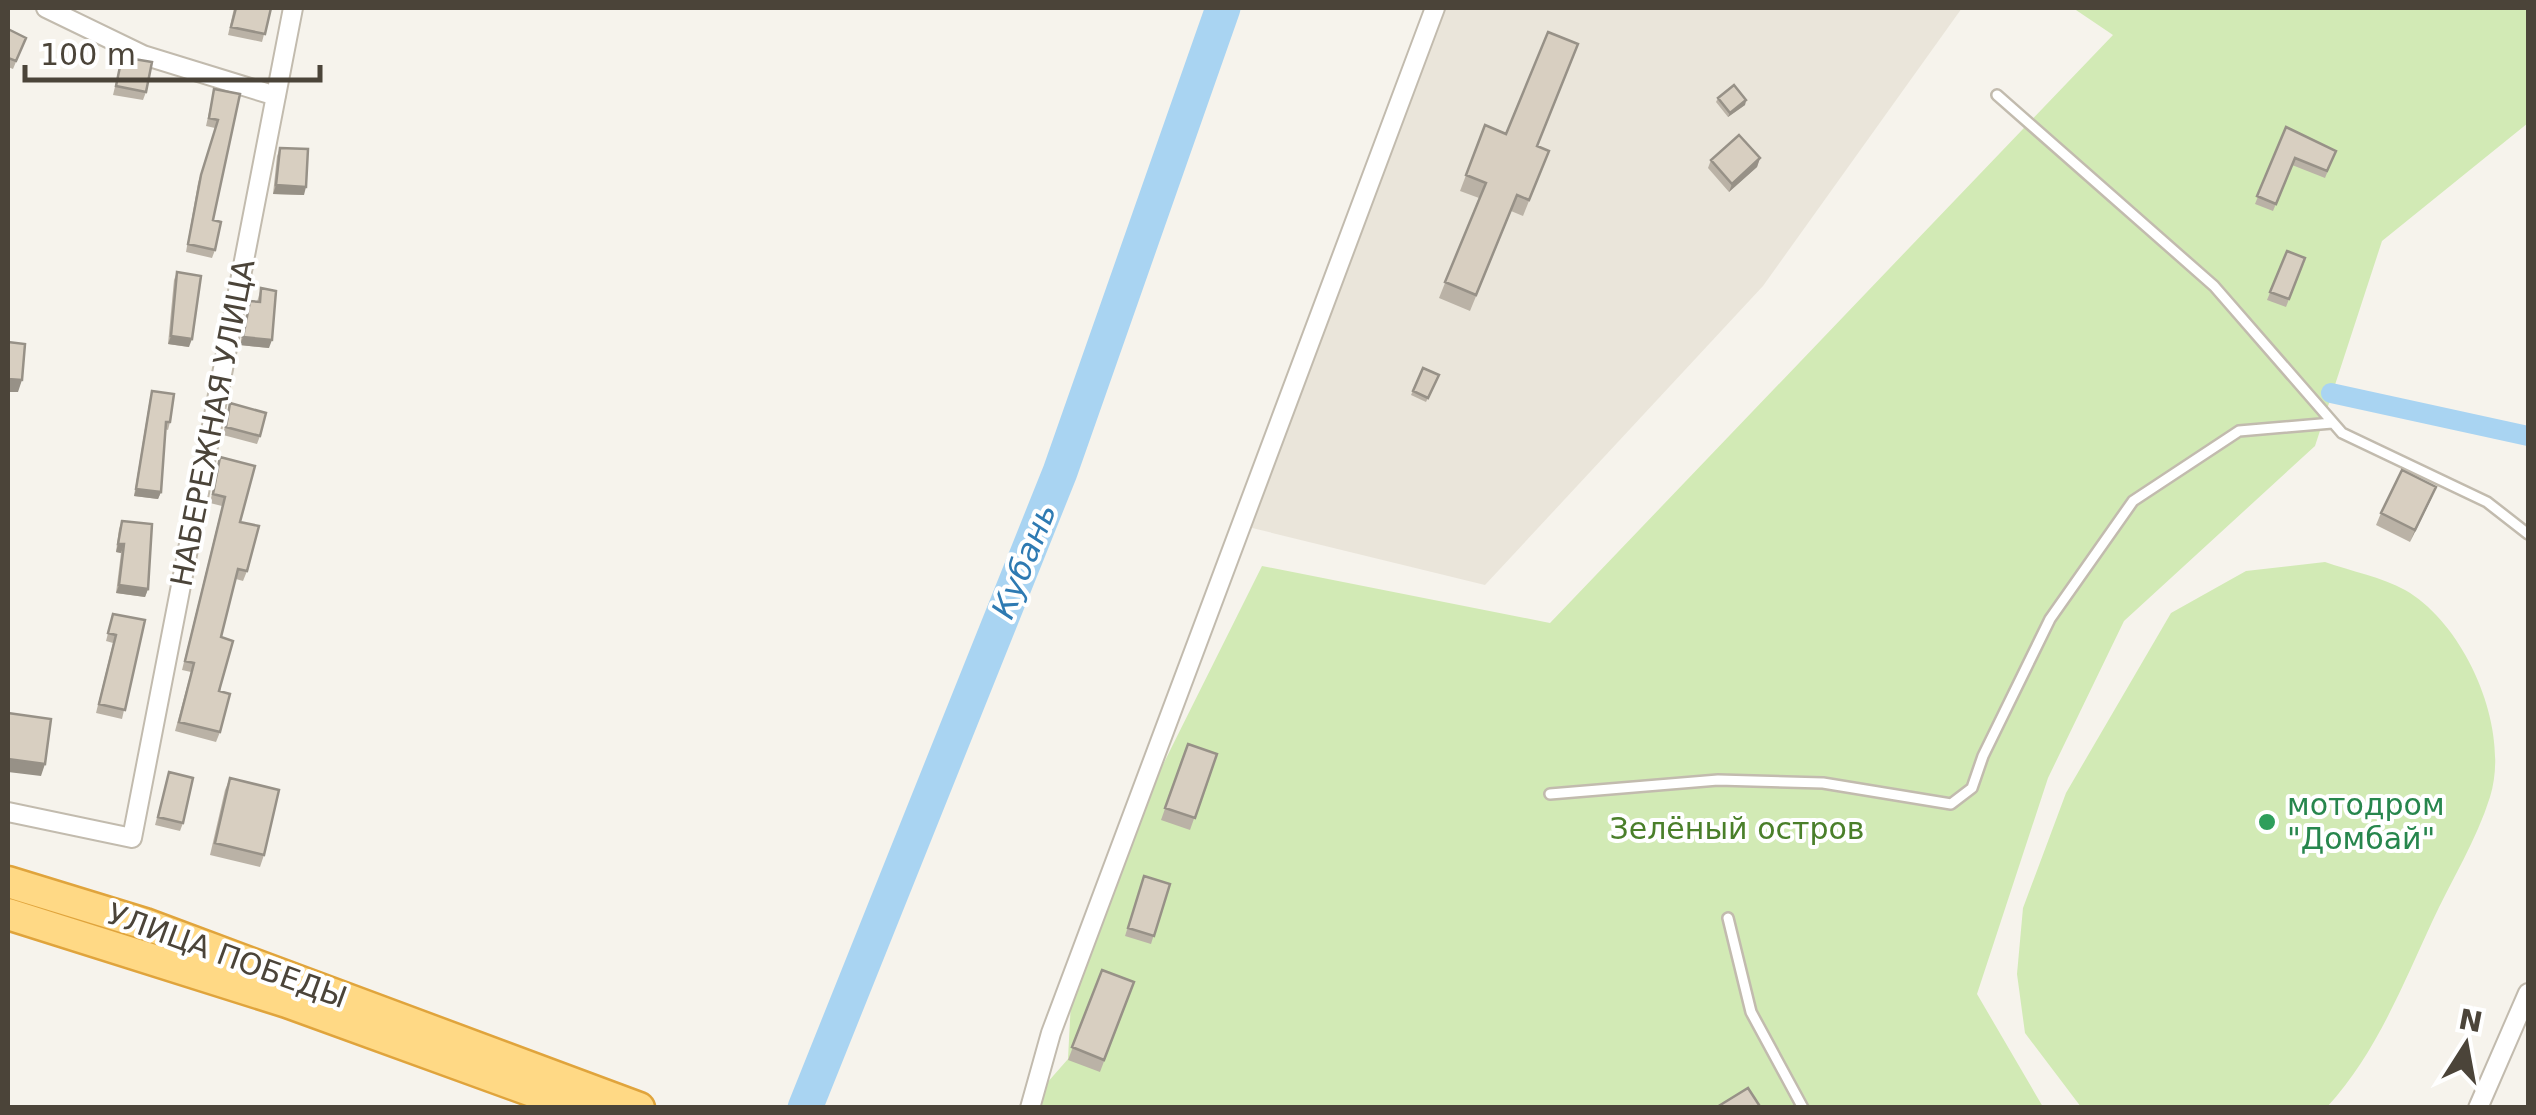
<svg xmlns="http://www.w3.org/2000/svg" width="2536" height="1115" font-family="'DejaVu Sans',sans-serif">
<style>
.residential{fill:#eae5da}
.green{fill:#d2eab5}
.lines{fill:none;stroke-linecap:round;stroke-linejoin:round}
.canal{stroke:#a9d4f2;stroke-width:20}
.river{stroke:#a9d4f2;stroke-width:35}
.service-casing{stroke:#c2bbae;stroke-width:14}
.minor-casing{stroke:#c2bbae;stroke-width:22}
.trunk-casing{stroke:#e0a43c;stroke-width:35}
.service{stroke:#fff;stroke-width:9}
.minor{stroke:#fff;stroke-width:18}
.trunk{stroke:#ffd985;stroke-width:30}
.wall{fill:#bab2a6}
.shaded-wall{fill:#979187}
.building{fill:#d8cfc1;stroke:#979187;stroke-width:2.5}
.leisure-dot{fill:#2e9e5b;stroke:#fff;stroke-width:4}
.labels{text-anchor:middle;stroke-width:8;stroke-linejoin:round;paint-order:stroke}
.street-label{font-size:30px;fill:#4b4439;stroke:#fff}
.leisure-label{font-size:30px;fill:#27864d;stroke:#fff;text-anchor:start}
.park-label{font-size:30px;fill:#4a7f2a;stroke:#fff}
.water-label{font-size:32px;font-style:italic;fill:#2e7ab2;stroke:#fff}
</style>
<rect width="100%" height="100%" fill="#f6f3ec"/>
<!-- residential -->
<path class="residential" d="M1446 8H1962L1763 286 1485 585 1248 527Z"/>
<!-- green -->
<path class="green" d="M2073 8H2528V123L2382 241 2315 446 2124 621 2048 778 1977 994 2043 1107 1025 1108 1068 1059 1074 943 1262 566 1550 623 2113 35Z
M2325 562C2350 571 2382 577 2405 590 2466 625 2511 729 2490 797 2477 839 2451 881 2432 922 2402 987 2375 1055 2327 1107H2081L2025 1033 2017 974 2023 908 2066 793 2171 613 2246 571Z"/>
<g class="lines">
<!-- canal -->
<path class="canal" d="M2331 393 2528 436"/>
<!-- river -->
<path class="river" d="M805 1108 1060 472 1223 8"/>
<defs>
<path id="service" d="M1997 95 2214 286 2342 433 2487 502 2528 534
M1550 794 1718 780 1823 783 1951 804 1972 788 1983 756 2050 619 2133 501 2239 431 2332 423
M1728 918 1751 1012 1803 1108"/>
<path id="minor" d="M46 8 143 55 276 96
M8 812 132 838 293 8
M1030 1108 1051 1033 1435 8
M2478 1108 2528 993"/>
<path id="trunk" d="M8 882 145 924 639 1108
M8 914 287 1002 579 1108"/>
</defs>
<!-- service casing -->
<use href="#service" class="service-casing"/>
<!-- minor casing -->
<use href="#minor" class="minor-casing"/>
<!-- trunk casing -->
<use href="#trunk" class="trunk-casing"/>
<!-- service -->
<use href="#service" class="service"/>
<!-- minor -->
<use href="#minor" class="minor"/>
<!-- trunk -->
<use href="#trunk" class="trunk"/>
</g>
<!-- wall -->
<path class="wall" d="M234 8H271L262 42 228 35Z
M8 29 26 38 13 69 8 67Z
M122 57 146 92 143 100 113 95Z
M214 89 240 94 213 220 215 250 212 258 186 252 198 183 215 128 206 126Z
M1718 98 1746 100 1745 105 1728 117 1716 102Z
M1485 125 1549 151 1523 216 1511 211 1470 311 1439 298 1479 198 1460 191Z
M2286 127 2336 151 2325 178 2292 165 2273 211 2255 204Z
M280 148 304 195 273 194 277 156Z
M1760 158 1757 167 1729 192 1708 168 1711 160Z
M2287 251 2305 258 2286 307 2267 300Z
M177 272 189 347 168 344 174 280Z
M261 288 269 348 240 345 247 309 250 301 257 302Z
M1423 368 1439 375 1426 402 1411 395Z
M152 391 170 422 168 430 165 429 161 492 158 499 134 496 150 398Z
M230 403 260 436 257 444 223 435Z
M220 457 240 522 247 571 243 581 236 579 221 637 220 732 216 742 175 731 191 672 182 670 222 506 210 503Z
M2431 499 2410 542 2376 525 2381 513Z
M122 521 148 589 145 597 116 593 121 553 116 552 119 529Z
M113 614 145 620 122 719 96 713 113 643 106 641Z
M1188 744 1217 754 1190 830 1161 820Z
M169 772 183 823 180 831 155 825Z
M230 778 264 855 260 867 210 855 225 790Z
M1144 876 1170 884 1151 944 1125 936Z
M1102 970 1134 982 1100 1072 1068 1060Z"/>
<!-- shaded-wall -->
<path class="shaded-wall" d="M1746 100 1745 105 1728 117 1730 113Z
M1760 158 1757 167 1729 192 1732 184Z
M276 185 306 187 304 195 273 194Z
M171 336 192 339 189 347 168 344Z
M243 337 272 340 269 348 240 345Z
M8 379 22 380 18 392H8Z
M2436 487 2431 499 2410 542 2415 530Z
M136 489 161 492 158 499 134 496Z
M118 544H124L121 553 116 552Z
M119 585 148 589 145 597 116 593Z
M8 759 45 764 41 776 8 772Z"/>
<!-- building -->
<path class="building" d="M236 8H271L265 34 231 27Z
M8 29 26 38 16 61 8 58Z
M1548 32 1578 44 1537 146 1549 151 1529 200 1517 195 1476 295 1445 282 1486 183 1466 175 1485 125 1506 134Z
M122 57 152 62 146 92 116 86Z
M1734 85 1746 100 1730 113 1718 98Z
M214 89 240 94 213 220 221 222 215 250 188 244 201 175 218 120 209 118Z
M2286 127 2336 151 2327 171 2295 158 2276 204 2257 196Z
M1739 135 1760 158 1732 184 1711 160Z
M280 148 308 149 306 187 276 185Z
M2287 251 2305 258 2289 299 2270 292Z
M177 272 201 276 192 339 171 336Z
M261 288 276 291 272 340 243 337 250 301 260 302Z
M8 342 25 344 22 380 8 379Z
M1423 368 1439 375 1428 398 1413 391Z
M152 391 174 394 170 422H166L161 492 136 489Z
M230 403 266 413 260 436 226 427Z
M220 457 255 466 240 522 259 526 247 571 238 569 221 637 233 641 219 691 230 694 220 732 179 722 194 663 185 661 225 497 213 494Z
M2402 470 2436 487 2415 530 2381 513Z
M122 521 152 524 148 589 119 585 124 544H118Z
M113 614 145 620 125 710 99 704 116 635 108 633Z
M8 713 51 719 45 764 8 759Z
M1188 744 1217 754 1195 818 1165 808Z
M169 772 193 778 183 823 158 817Z
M230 778 279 790 264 855 215 843Z
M1144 876 1170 884 1154 936 1128 928Z
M1102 970 1134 982 1104 1060 1072 1047Z
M1748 1088 1761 1108 1717 1107Z"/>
<!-- markers -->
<circle class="leisure-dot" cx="2267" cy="822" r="10"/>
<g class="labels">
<!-- street labels -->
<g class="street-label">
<text transform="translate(213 423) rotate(-79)" y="10">НАБЕРЕЖНАЯ УЛИЦА</text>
<text transform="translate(227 956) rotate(20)" y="10">УЛИЦА ПОБЕДЫ</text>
</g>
<!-- leisure labels -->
<g class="leisure-label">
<text x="2287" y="815">мотодром<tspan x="2287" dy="34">"Домбай"</tspan></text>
</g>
<!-- park labels -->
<g class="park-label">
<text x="1737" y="839">Зелёный остров</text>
</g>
<!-- water labels -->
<g class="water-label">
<text transform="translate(1024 561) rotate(-68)" y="11">Кубань</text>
</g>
</g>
<!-- border -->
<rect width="2536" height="1115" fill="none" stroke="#4b4439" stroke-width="20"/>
<!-- north arrow -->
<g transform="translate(2466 1045) rotate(11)" stroke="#ffffff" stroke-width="8" paint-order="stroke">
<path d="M0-8L18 38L0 25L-18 38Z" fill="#4b4439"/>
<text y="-15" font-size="28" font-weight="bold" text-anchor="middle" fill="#4b4439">N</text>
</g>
<!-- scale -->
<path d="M25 65v15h295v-15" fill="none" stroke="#4b4439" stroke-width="5"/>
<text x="40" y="65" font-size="30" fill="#4b4439" stroke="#ffffff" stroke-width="8" paint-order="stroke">100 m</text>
</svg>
